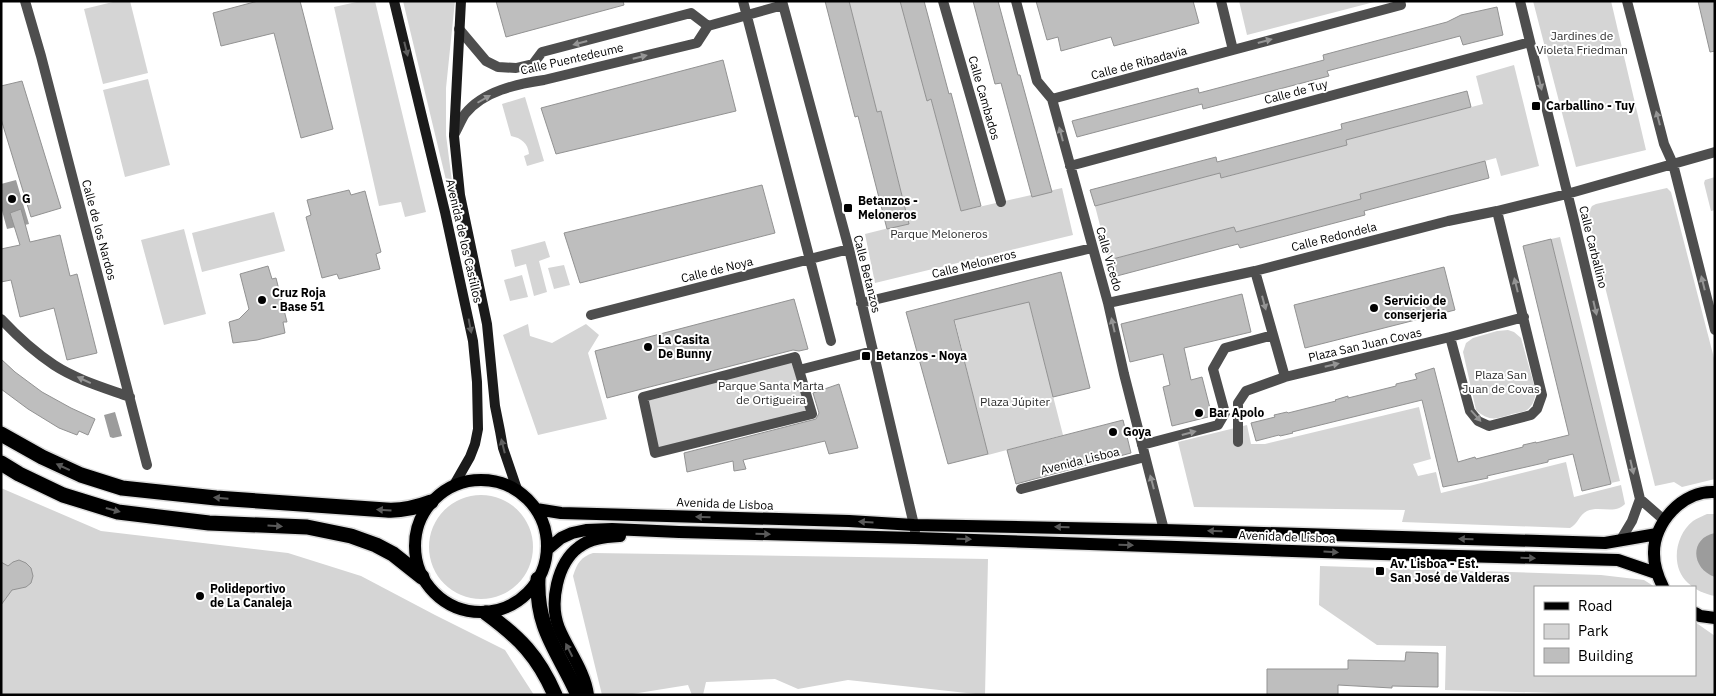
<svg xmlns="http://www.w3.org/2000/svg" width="1716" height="696" font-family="'IBM Plex Sans',sans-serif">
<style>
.green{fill:#d5d5d5}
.water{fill:#9c9c9c}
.building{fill:#bebebe;stroke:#929292}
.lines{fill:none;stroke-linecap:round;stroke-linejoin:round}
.primary-casing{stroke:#dbdbdb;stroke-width:15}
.highway-casing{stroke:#dbdbdb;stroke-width:18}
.street{stroke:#4e4e4e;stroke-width:10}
.secondary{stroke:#1b1b1b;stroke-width:10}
.primary{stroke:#000;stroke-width:12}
.highway{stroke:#000;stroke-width:15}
.oneway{fill:#959595}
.oneway2{fill:#5f5f5f}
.oneway3{fill:#595959}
.poi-dot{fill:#000;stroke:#fff;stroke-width:2}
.labels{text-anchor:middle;stroke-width:4;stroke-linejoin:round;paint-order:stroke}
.park-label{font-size:12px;fill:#2c2c2c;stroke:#fff}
.street-label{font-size:12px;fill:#000;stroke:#fff}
.poi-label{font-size:12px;font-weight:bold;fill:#000;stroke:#fff;text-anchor:start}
</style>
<rect width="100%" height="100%" fill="#fff"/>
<!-- green -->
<path class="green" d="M117 1H130L148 73 103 84 84 9Z
M361 1H375L426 212 405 217 401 202 379 206 334 7Z
M403 1H455L446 88V135L455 205H452Z
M849 1H900L927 100 931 99 961 211 1062 188 1073 235 875 283 865 234 909 223 881 111 877 112Z
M1239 1H1378L1247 35Z
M1533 1H1611L1646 150 1576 167Z
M1514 65 1539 166 1501 176 1496 158 1360 194 1361 199 1236 232 1234 227 1109 260 1095 206 1220 173 1222 178 1347 145 1346 140 1483 104 1476 76Z
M148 79 170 165 125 177 103 90Z
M525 97 544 161 527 166 524 156 529 154C528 143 521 138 511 136L502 104Z
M1715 177V210L1711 211 1704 183 1705 180Z
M1667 188 1671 192 1715 362V479L1682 487 1674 482 1655 486 1587 215 1592 206 1596 204Z
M274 212 285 251 202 272 192 233Z
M184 229 206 314 164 325 141 240Z
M1560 237 1620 481 1611 483 1551 239Z
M545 241 550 257 539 261 547 292 534 296 526 264 515 267 511 250Z
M564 265 570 285 554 289 548 268Z
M522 275 528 297 510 301 504 280Z
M1027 295 1063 435 988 455 953 313 967 317 1017 305Z
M528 324 530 336 552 343 586 324 599 335 588 353 607 419 538 435 503 335Z
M1508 330 1514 332 1521 338 1536 392C1535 398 1533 406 1527 410 1523 412 1517 413 1512 414 1497 419 1489 422 1476 410L1463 352 1466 343 1473 338 1497 331Z
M795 356 813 414 654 453 643 396Z
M1419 407 1431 459 1413 464 1418 476 1436 472 1441 493 1566 462 1574 497 1621 485 1625 504C1614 515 1600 505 1587 511 1579 515 1578 524 1570 528L1402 522 1405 510 1194 507 1178 442 1247 425 1251 444H1265Z
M1 488 101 531 288 553 361 576 435 615 505 650 534 695H1Z
M429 547a52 52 0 1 1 104 0a52 52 0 1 1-104 0Z
M1707 514H1715V596C1704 594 1696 590 1688 583 1670 567 1675 535 1693 521 1697 518 1703 516 1707 514Z
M593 553 988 559 985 695 848 680 798 689 775 679 706 682 703 695H692L688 685 626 695H602L573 576C577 563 581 557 593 553Z
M1320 566 1601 575 1644 580 1655 587H1535V675H1695V622L1715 636V695H1632L1445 690 1446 646 1377 645 1319 605Z"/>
<!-- water -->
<path class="water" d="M16 180 29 224 7 229 1 207V184Z
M115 412 122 436 113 438 110 437 104 415Z
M1715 533V577C1691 569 1689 538 1715 533Z"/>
<!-- building -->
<path class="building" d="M258 1H300L333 129 301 138 274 33 221 46 213 13Z
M496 1H623L624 5 506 37Z
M825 1H849L877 112 881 111 909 224 887 229 858 116 855 117Z
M900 1H924L949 94 951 93 981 206 961 211 931 99 927 101Z
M973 1H998L1018 75H1020L1052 192 1032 197 1001 83 995 84Z
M1036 1H1193L1199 23 1114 46 1111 37 1061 51 1058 37 1047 40Z
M1698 1H1715V51L1710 52Z
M1497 7 1503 35 1463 45 1460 36 1327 71 1329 76 1203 109 1202 104 1077 137 1072 121 1198 88 1199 93 1324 60 1323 55 1447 22 1461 15Z
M723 60 736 111 556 154 541 108Z
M22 81 61 208 31 217 1 119V86Z
M1467 91 1471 107 1346 140 1347 145 1221 178 1220 173 1095 206 1090 190 1216 157 1217 162 1342 129 1341 124Z
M1485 161 1489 178 1364 211 1365 215 1240 248 1238 244 1113 277 1109 260 1234 227 1236 232 1361 199 1360 194Z
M762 185 775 233 580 283 564 233Z
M349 190 351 195 365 191 381 252 376 254 380 269 339 279 337 274 322 278 306 217 311 215 307 200Z
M21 209 30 242 60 235 70 276 77 274 97 353 67 360 54 308 20 317 11 280 1 282V249L20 245 10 213Z
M1551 239 1611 484 1582 491 1573 454 1548 460V462L1487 476 1488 478 1443 487 1422 400 1292 432 1293 433 1280 436 1279 435 1256 441 1251 423 1275 417 1274 415 1287 412 1288 413 1336 401 1335 400 1348 396V398L1396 386V384L1417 379 1415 374 1434 368 1458 462 1475 457 1476 459 1523 447V445L1536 442V443L1569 435 1523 246Z
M268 266 272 279 276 278 287 322H283L285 333 257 340 233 343 229 322 239 319 249 309 240 274Z
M1444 267 1455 310 1305 348 1294 305Z
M1061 272 1090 388 1053 397 1029 302 954 320 988 454 948 464 906 312Z
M1242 294 1251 332 1184 348 1191 380 1202 377 1212 416 1172 426 1163 387 1170 385 1163 354 1130 362 1121 324Z
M794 299 808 349 799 351 793 350 607 398 595 351Z
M1 359 15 372 42 392 71 408 95 419 88 435 79 431 77 435 59 428 28 409 1 389Z
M839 384 858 448 829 454 825 441 743 460 746 469 734 471 733 461 687 472 684 453 816 419 819 413 813 393Z
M1123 420 1131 453 1016 484 1007 450Z
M19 560 26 563 31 568 33 576 31 583 26 587 12 590 1 605V562L8 566 13 562Z
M1406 652 1438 653V687L1392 686V688L1338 685V695H1267V669H1348V660L1405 661Z"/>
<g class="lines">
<defs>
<path id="primary" d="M415 546a66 66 0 1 1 132 0a66 66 0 1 1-132 0Z
M536 509 561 513 849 521 914 525 1164 530 1605 543 1657 534
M548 549 561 538 572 533 586 530 612 529 679 532 915 538 1381 554 1618 560 1656 573
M1663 587C1658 577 1654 567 1654 554 1653 523 1683 490 1715 492
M1695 613 1700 616 1715 618
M588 695C585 671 568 650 559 628 549 603 557 563 579 547 590 538 606 537 620 536"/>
<path id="highway" d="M1 434 42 457 81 475 122 488 216 498 386 510C402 511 415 508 431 502
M1 463 19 474 63 495 118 512 209 523 307 527 351 536 376 545 393 554 422 577
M538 579C536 630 559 652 578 695
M486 613C520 638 538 656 555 695"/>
</defs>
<!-- primary casing -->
<use href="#primary" class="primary-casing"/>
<!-- highway casing -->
<use href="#highway" class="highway-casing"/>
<!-- street -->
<path class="street" d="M25 1 41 56 147 465
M743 1 831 341
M782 1 849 249 914 525 915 531
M943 1 1001 202
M1016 1 1037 81 1052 99 1108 303 1124 374 1164 530
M1221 1 1233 50 1401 5 1400 1
M1520 1 1574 220 1640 499 1632 521 1620 541
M1627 1 1664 144 1673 164 1715 330
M708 26 783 5
M1052 99 1233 50
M454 135C458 128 461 120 465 114 483 91 517 84 544 80L697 43 708 26 691 13 542 52 533 64 516 68 498 67 486 61 459 29
M1070 166 1530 42
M1255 271 1285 377
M861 303 1092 248
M1108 303 1255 271 1448 221 1497 211 1567 194 1715 152
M591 315 849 249
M1 319C17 336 36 353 54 365 77 380 105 388 130 397
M1450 337 1470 411 1478 421 1489 426 1531 415 1537 409 1542 395 1497 211
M799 370 812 414 655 453 643 397 795 357 799 370 873 351
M1238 442V403L1246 391 1285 377 1450 337 1524 317
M1142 445 1218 425 1225 413 1213 369 1225 348 1273 335
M1021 489 1145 457
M1640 499 1664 520"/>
<!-- secondary -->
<path class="secondary" d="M394 1 445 212 473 341 477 382 478 429 475 444 470 457 454 485
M461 1 454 136 460 195 487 324 495 406 500 431 503 448 518 492"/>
<!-- primary -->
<use href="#primary" class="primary"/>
<!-- highway -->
<use href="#highway" class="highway"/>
</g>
<!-- one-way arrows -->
<defs><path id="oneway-solid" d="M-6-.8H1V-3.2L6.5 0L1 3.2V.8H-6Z" transform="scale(1.25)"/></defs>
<g class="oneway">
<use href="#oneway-solid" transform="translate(1265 41) rotate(-15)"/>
<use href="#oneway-solid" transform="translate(580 43) rotate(165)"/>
<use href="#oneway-solid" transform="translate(640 57) rotate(-14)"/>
<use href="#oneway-solid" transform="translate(1540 83) rotate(76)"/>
<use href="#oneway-solid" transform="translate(484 99) rotate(-30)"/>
<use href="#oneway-solid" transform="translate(1658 118) rotate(-105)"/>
<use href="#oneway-solid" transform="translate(1061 134) rotate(-105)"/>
<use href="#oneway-solid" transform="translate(1703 283) rotate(-104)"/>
<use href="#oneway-solid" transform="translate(1516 285) rotate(-104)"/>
<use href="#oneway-solid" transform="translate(1264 303) rotate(75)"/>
<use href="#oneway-solid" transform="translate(1595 308) rotate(77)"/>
<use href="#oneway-solid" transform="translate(1113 325) rotate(-103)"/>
<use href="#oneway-solid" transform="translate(1332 365) rotate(-13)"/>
<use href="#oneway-solid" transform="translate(84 380) rotate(-155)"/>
<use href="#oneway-solid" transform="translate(1476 416) rotate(48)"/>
<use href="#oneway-solid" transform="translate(1189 433) rotate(-15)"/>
<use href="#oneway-solid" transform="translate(1632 467) rotate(77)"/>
<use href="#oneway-solid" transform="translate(1152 482) rotate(-105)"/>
</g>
<g class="oneway2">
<use href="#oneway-solid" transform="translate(406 49) rotate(76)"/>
<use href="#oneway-solid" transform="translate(470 326) rotate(79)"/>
<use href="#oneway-solid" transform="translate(503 446) rotate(-104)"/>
</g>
<g class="oneway3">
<use href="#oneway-solid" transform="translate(63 467) rotate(-155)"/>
<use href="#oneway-solid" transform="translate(221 498) rotate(-175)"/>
<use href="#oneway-solid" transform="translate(113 510) rotate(15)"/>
<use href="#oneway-solid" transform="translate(384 510) rotate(-176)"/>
<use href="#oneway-solid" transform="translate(703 517) rotate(-178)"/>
<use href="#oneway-solid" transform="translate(866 522) rotate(-177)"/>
<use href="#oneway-solid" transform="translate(275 526) rotate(3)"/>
<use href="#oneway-solid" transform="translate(1062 527) rotate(-179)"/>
<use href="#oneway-solid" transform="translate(1215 531) rotate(-178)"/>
<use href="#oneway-solid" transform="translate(763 534) rotate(1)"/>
<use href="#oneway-solid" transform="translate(964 539) rotate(2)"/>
<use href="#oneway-solid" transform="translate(1466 539) rotate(-178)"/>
<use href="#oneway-solid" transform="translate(1126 545) rotate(2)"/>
<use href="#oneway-solid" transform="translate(1331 552) rotate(3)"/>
<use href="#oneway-solid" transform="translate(1528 558) rotate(1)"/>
<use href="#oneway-solid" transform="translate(569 650) rotate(-117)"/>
</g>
<!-- markers -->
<g class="poi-dot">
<rect x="1531" y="101" width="10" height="10" rx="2.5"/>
<circle cx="12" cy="199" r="5"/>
<rect x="843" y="203" width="10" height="10" rx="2.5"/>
<circle cx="262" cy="300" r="5"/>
<circle cx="1374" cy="308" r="5"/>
<circle cx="648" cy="347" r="5"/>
<rect x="861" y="351" width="10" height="10" rx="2.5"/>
<circle cx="1199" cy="413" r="5"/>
<circle cx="1113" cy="432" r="5"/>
<rect x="1375" y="566" width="10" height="10" rx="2.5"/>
<circle cx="200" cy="596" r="5"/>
</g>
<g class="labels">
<!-- park labels -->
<g class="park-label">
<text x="1582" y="40">Jardines de<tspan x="1582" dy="14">Violeta Friedman</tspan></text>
<text x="939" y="238">Parque Meloneros</text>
<text x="1501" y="379">Plaza San<tspan x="1501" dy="14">Juan de Covas</tspan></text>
<text x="771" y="390">Parque Santa Marta<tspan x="771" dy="14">de Ortigueira</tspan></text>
<text x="1015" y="406">Plaza Júpiter</text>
</g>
<!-- street labels -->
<g class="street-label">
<text transform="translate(572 59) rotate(-13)" y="4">Calle Puentedeume</text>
<text transform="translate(1139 63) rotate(-15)" y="4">Calle de Ribadavia</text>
<text transform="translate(1296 92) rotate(-15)" y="4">Calle de Tuy</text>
<text transform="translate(984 98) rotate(74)" y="4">Calle Cambados</text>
<text transform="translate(99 230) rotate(75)" y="4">Calle de los Nardos</text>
<text transform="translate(1334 237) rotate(-14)" y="4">Calle Redondela</text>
<text transform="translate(464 241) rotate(77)" y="4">Avenida de los Castillos</text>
<text transform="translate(1593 247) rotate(76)" y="4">Calle Carballino</text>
<text transform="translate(1109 259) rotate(74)" y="4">Calle Vicedo</text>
<text transform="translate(974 264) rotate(-14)" y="4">Calle Meloneros</text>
<text transform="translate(717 270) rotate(-14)" y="4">Calle de Noya</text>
<text transform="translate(867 274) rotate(76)" y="4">Calle Betanzos</text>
<text transform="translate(1365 345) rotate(-13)" y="4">Plaza San Juan Covas</text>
<text transform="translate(1080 461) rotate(-14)" y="4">Avenida Lisboa</text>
<text transform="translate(725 504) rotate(2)" y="4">Avenida de Lisboa</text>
<text transform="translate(1287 537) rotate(2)" y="4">Avenida de Lisboa</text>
</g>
<!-- poi labels -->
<g class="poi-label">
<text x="1546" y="110">Carballino - Tuy</text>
<text x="22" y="203">G</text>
<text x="858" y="205">Betanzos -<tspan x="858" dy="14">Meloneros</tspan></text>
<text x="272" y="297">Cruz Roja<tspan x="272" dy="14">- Base 51</tspan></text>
<text x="1384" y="305">Servicio de<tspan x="1384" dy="14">conserjeria</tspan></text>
<text x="658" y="344">La Casita<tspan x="658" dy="14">De Bunny</tspan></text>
<text x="876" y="360">Betanzos - Noya</text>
<text x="1209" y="417">Bar Apolo</text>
<text x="1123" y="436">Goya</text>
<text x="1390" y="568">Av. Lisboa - Est.<tspan x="1390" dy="14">San José de Valderas</tspan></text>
<text x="210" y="593">Polideportivo<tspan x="210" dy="14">de La Canaleja</tspan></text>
</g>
</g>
<!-- border -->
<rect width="1716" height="696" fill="none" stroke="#000000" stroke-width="5"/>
<!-- legend -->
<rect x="1534" y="586" width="162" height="90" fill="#ffffff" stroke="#999999"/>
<rect x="1544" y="602" width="25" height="8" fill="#000000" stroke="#999999"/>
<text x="1578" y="611" font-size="15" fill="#000000">Road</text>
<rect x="1544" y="624" width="25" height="15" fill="#d5d5d5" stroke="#999999"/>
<text x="1578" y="636" font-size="15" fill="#000000">Park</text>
<rect x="1544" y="648" width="25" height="15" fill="#bebebe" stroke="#999999"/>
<text x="1578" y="661" font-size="15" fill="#000000">Building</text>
</svg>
